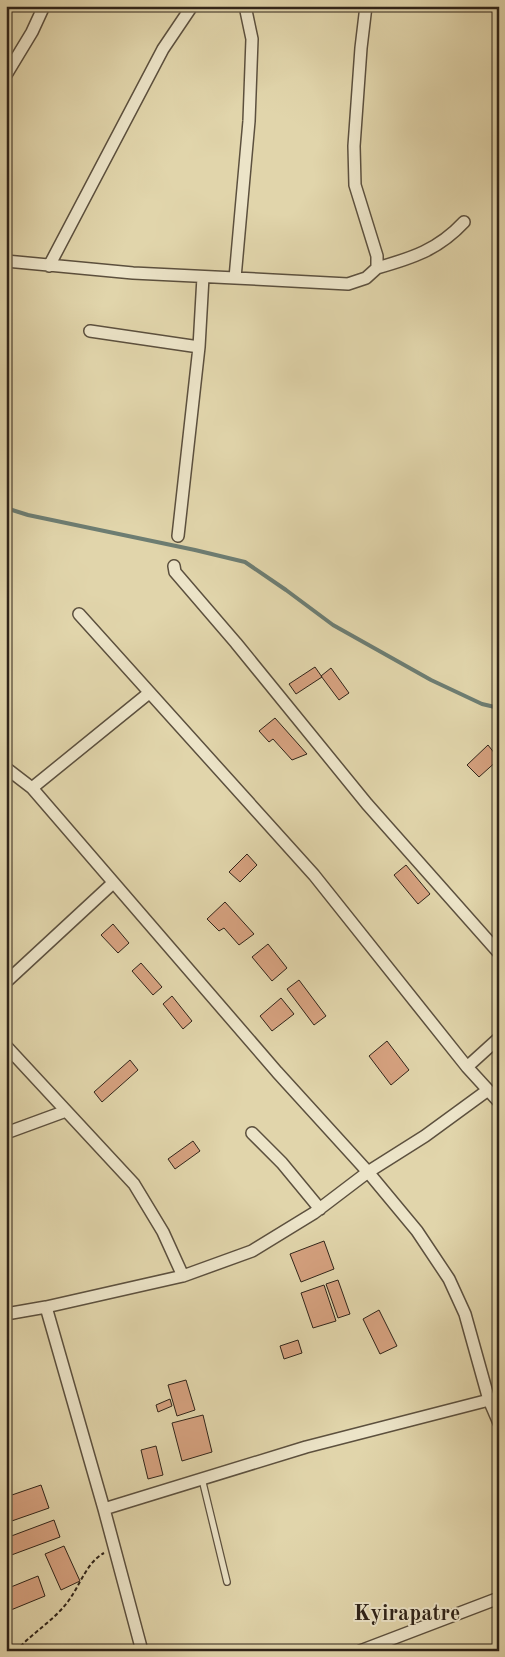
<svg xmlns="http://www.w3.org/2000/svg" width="505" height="1657" font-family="'Old Standard TT',serif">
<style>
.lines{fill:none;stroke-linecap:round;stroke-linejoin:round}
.stream{stroke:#6d7d72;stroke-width:4}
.building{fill:#d5a17f;stroke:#302419}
.lane-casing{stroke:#5c503e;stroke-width:8}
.street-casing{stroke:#5c503e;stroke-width:14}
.path{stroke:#302419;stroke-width:2;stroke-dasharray:4 2.5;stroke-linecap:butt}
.lane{stroke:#ece4c8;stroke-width:5.5}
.street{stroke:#ece4c8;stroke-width:11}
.labels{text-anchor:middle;stroke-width:4;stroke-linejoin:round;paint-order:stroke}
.district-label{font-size:22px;font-weight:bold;fill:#302419;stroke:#ece4c8}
</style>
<rect width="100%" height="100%" fill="#e1d5ab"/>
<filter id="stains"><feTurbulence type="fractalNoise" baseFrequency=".004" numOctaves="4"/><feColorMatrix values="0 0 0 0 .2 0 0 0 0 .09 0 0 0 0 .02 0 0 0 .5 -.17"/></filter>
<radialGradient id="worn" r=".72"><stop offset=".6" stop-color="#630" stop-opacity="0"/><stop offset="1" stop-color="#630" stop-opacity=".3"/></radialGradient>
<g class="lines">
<!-- stream -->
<path class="stream" d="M6 508 28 515 195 550 245 562 286 590 333 625 431 680 482 704 499 708"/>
</g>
<!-- building -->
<path class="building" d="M315 667 322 677 296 694 289 684Z
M331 668 349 693 339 700 321 676Z
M275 718 307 754 292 760 273 739 269 742 259 731Z
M488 745 499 759 479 777 467 765Z
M247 854 257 865 240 882 229 872Z
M406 865 430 894 418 904 394 875Z
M225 902 254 934 239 945 224 928 219 931 207 919Z
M113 924 129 943 118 953 101 935Z
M268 944 287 968 272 981 252 957Z
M141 963 162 987 153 995 132 971Z
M299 980 326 1016 314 1025 287 989Z
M172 996 192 1021 183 1029 163 1004Z
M281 998 294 1014 272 1031 260 1016Z
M387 1041 409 1070 391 1085 369 1056Z
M130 1060 138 1070 102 1102 94 1092Z
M193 1141 200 1151 175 1169 168 1159Z
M324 1241 334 1269 301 1282 290 1254Z
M338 1280 350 1314 338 1318 326 1284Z
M324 1285 336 1321 313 1328 301 1293Z
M379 1310 397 1346 380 1354 363 1319Z
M298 1340 302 1353 284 1359 280 1346Z
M186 1380 195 1410 177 1416 168 1385Z
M170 1399 172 1406 158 1412 156 1405Z
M203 1415 212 1452 182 1461 172 1423Z
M156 1446 163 1475 148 1479 141 1450Z
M41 1485 49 1508 6 1523V1497Z
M54 1520 60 1537 6 1557V1538Z
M64 1546 80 1581 61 1590 45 1554Z
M38 1576 45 1596 6 1612V1589Z"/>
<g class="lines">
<defs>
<path id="lane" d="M202 1479 227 1582"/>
<path id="street" d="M6 75 32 32 44 6
M6 261 133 273 235 278 249 121 252 39 245 6
M49 266 163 49 192 6
M377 268C412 258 438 250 464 222
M235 278 348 284 366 278 377 268V256L355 185 354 146 361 48 366 6
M90 331 199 347
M178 536 199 347 203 277
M174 566 175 572 236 643 367 804 499 953
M79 614 314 875 467 1067 499 1102
M6 768 32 788 277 1072 368 1172 417 1231 449 1279 465 1314 489 1400 499 1423
M32 788 149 693
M6 982 113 883
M6 1046 134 1184 163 1232 183 1276
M467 1067 499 1038
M6 1133 66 1111
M252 1133 282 1163 320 1209
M46 1307 104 1509 142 1651
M6 1314 46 1307 183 1276 252 1251 314 1213 368 1172 425 1136 488 1090
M104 1509 306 1447 489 1400
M360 1651 499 1598"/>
</defs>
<!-- lane casing -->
<use href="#lane" class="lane-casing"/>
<!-- street casing -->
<use href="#street" class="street-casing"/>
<!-- path -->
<path class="path" d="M16 1651C33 1632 55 1620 69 1600 80 1585 87 1562 104 1553"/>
<!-- lane -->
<use href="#lane" class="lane"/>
<!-- street -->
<use href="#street" class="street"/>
</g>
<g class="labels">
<!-- district labels -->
<g class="district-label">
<text x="407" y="1620">Kyirapatre</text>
</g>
</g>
<!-- margin -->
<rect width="505" height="1657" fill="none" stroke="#e1d5ab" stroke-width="25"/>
<rect x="8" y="8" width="490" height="1642" fill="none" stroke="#302419" stroke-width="2.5"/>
<rect x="12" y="12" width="480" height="1632" fill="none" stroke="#302419"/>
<rect width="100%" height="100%" filter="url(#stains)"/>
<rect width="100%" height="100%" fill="url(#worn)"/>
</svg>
